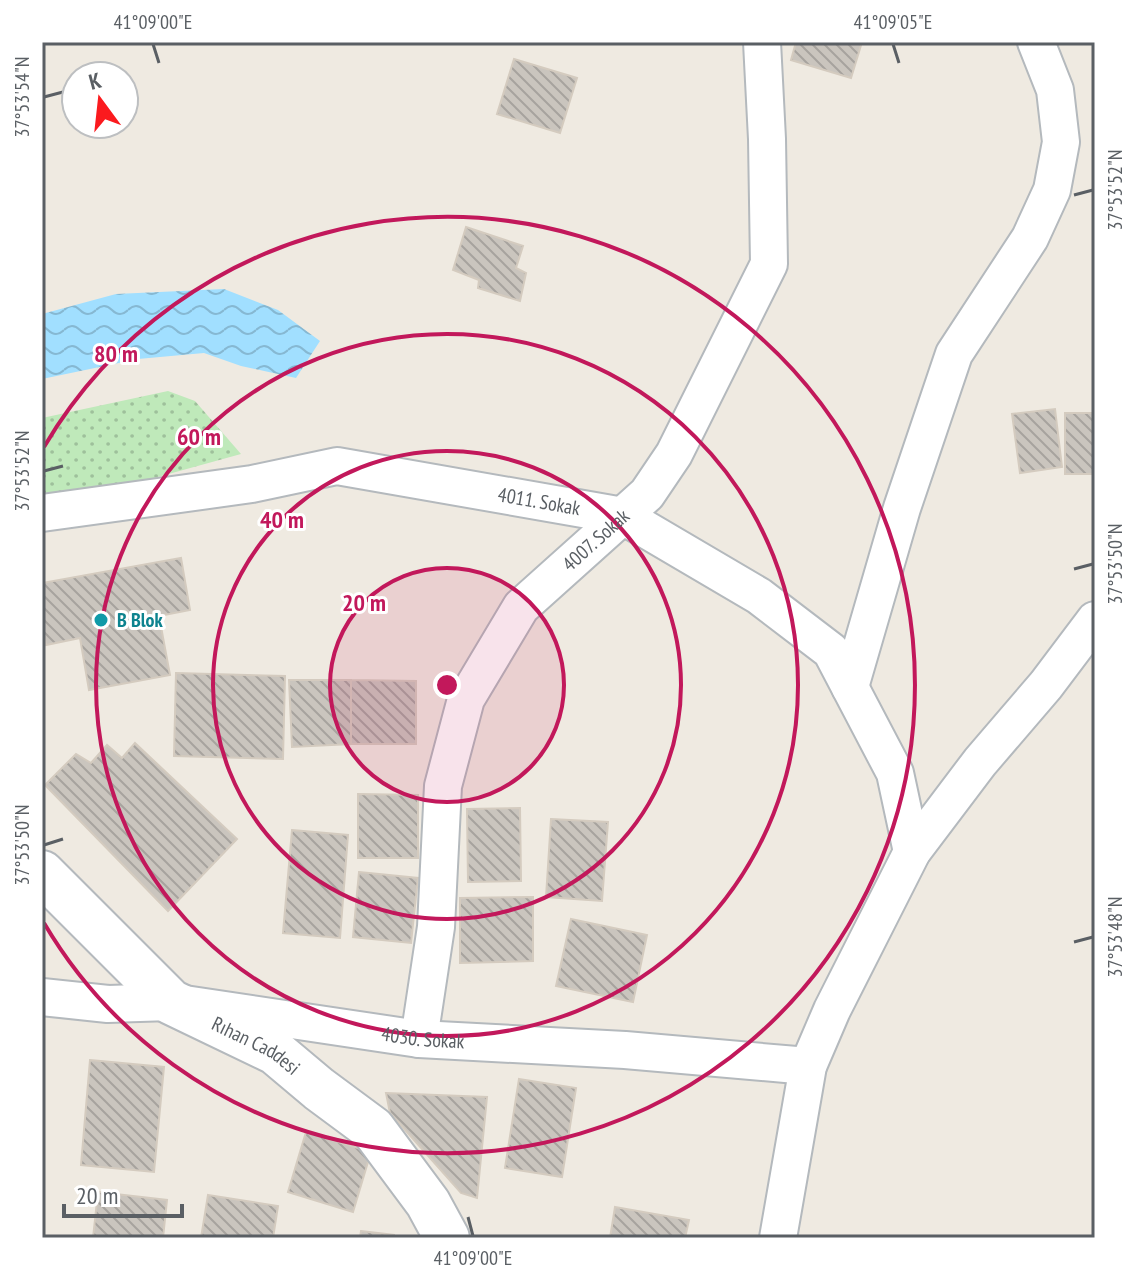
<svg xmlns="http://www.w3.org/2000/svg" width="1137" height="1280" font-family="'PT Sans Narrow',sans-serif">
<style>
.grass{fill:url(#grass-dots)}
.water{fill:url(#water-waves)}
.building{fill:url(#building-back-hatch);stroke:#d4cbbf;stroke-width:2}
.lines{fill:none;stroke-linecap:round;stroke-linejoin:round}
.minor-casing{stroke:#b4b9bd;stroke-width:40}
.tertiary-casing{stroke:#b4b9bd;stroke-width:48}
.minor{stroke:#fff;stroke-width:36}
.tertiary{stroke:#fff;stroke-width:44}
.ticks{fill:none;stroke:#5a5f64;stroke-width:3}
.ring{fill:none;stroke:#c2185b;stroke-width:4}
.culture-dot{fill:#0f9aa8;stroke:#fff;stroke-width:3}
.labels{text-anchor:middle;stroke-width:6;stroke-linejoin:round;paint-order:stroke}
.street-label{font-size:20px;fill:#5a5f64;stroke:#fff}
.culture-label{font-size:20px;font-weight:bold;fill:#0d838f;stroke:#fff;text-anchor:start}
.centre{fill:#c2185b;stroke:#fff;stroke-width:4}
.ring-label{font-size:24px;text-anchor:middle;font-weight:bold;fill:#c2185b;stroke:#fff;stroke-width:6;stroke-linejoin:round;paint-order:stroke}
.neatline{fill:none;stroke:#5a5f64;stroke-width:3}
.ticks-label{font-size:20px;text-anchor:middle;fill:#5a5f64}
</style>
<defs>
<pattern id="grass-dots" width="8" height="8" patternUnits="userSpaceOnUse" patternTransform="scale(2)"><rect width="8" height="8" fill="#bfe9ba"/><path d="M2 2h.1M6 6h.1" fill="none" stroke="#9ec09b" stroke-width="1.8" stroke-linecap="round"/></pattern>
<pattern id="water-waves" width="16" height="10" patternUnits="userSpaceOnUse" patternTransform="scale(2)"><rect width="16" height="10" fill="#a1dfff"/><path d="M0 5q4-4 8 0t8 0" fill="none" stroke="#86b8d2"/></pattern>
<pattern id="building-back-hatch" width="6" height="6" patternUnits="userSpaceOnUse" patternTransform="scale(2)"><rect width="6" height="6" fill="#cac5be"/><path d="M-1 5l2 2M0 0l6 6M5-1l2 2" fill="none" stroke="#a7a39e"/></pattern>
</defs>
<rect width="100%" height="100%" fill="#efeae1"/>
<!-- grass -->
<path class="grass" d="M168 391 195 401 241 454 136 483 42 495V418Z"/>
<!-- water -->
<path class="water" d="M224 289 278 310 320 341 296 378 241 366 204 353 138 359 42 379V314L116 294Z"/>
<!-- building -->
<path class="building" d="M796 42H862L851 78 791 60Z
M514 59 577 78 560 133 497 114Z
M466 227 523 246 516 268 526 273 520 301 478 288 479 280 453 270Z
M1055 409 1062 467 1020 473 1012 414Z
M1065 413H1095V474H1065Z
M181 558 190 610 159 616 170 675 89 690 80 638 46 645 42 625V583Z
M176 673 285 676 283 759 174 756Z
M289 680H351V744L292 747Z
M351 680 416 681V744H351Z
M135 743 237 839 168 911 45 785 76 754 91 763 107 745 122 758Z
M358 794 418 795V858H358Z
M520 808 521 881 468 882 467 809Z
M551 819 608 822 602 901 546 897Z
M292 830 348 835 340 938 283 933Z
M359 872 418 878 411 943 353 937Z
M533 897V961L460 963V898Z
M571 919 647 935 633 1002 556 986Z
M90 1060 164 1067 154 1172 81 1165Z
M519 1079 576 1088 562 1177 505 1168Z
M386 1093 487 1097 477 1198 461 1193 390 1113Z
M306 1132 371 1152 353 1212 288 1192Z
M98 1192 167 1200 163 1238H93Z
M208 1195 278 1206 273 1238H201Z
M615 1207 689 1220 685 1238H610Z
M361 1231 394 1235V1238H360Z"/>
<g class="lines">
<defs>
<g id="minor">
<path id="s1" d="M42 513 252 484 337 466 623 516 759 596 831 651 895 773 912 852"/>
<path d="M850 687 902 508 954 354 1030 238 1052 190 1061 142 1055 90 1036 42"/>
<path id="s2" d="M42 997 108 1004 171 1002 419 1039 625 1050 808 1066"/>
<path id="s3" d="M419 1039 436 927 443 786 466 699 521 607 647 494 674 454 769 264 767 139 762 42"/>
<path d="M778 1238 808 1066 832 1010 912 852 980 762 1046 685 1095 620"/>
</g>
<g id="tertiary">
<path id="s4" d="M42 873 171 1002 275 1052 319 1089 373 1129 428 1203 447 1238"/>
</g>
</defs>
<!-- minor casing -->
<use href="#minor" class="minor-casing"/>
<!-- tertiary casing -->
<use href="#tertiary" class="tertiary-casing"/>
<!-- minor -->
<use href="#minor" class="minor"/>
<!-- tertiary -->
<use href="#tertiary" class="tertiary"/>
</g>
<!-- ticks -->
<path class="ticks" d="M153 44 159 63M893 44 899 63M44 97 63 92M1074 195 1093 190M44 471 63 466M1074 569 1093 564M44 845 63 839M1074 942 1093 937M468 1217 473 1236"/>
<!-- distance rings -->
<circle cx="447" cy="685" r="117" fill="#c2185b" fill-opacity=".12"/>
<g class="ring">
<circle cx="447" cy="685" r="117"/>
<circle cx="447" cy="685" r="234"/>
<circle cx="447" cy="685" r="351"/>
<path d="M44 447A468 468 0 1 1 44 923"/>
</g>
<!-- markers -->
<circle class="culture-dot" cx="101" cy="620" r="8"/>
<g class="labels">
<!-- street labels -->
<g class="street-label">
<text dy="7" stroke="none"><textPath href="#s1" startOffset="504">4011. Sokak</textPath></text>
<text dy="7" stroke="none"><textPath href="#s3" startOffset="552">4007. Sokak</textPath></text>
<text dy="7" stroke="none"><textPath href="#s2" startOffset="384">4030. Sokak</textPath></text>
<text dy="7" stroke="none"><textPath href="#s4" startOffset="278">Rıhan Caddesi</textPath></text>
</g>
<!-- culture labels -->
<g class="culture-label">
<text x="117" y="627">B Blok</text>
</g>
</g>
<circle cx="447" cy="685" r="12" class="centre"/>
<g class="ring-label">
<text x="116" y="362">80 m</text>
<text x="199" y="445">60 m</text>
<text x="282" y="528">40 m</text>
<text x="364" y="611">20 m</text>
</g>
<!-- border -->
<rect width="1137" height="1280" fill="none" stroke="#ffffff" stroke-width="88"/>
<!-- north arrow -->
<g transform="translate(100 100) rotate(345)"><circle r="38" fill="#ffffff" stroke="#bdbfc1" stroke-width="2"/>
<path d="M0-6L14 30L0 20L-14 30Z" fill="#fb1a1e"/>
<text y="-12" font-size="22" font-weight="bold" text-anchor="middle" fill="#5a5f64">K</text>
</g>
<!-- scale -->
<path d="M64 1204v12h118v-12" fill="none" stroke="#5a5f64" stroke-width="4"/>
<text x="76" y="1204" font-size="24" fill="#5a5f64" stroke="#ffffff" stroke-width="6" paint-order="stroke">20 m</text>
<rect x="44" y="44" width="1049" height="1192" class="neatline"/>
<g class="ticks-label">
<text x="153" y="29">41°09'00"E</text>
<text x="893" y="29">41°09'05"E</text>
<text transform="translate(22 97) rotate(-90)" y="7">37°53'54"N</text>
<text transform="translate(1115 190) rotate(-90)" y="7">37°53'52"N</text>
<text transform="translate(22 471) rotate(-90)" y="7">37°53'52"N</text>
<text transform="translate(1115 564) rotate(-90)" y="7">37°53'50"N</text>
<text transform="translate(22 845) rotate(-90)" y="7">37°53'50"N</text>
<text transform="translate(1115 937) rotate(-90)" y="7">37°53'48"N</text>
<text x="473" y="1265">41°09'00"E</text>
</g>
</svg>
